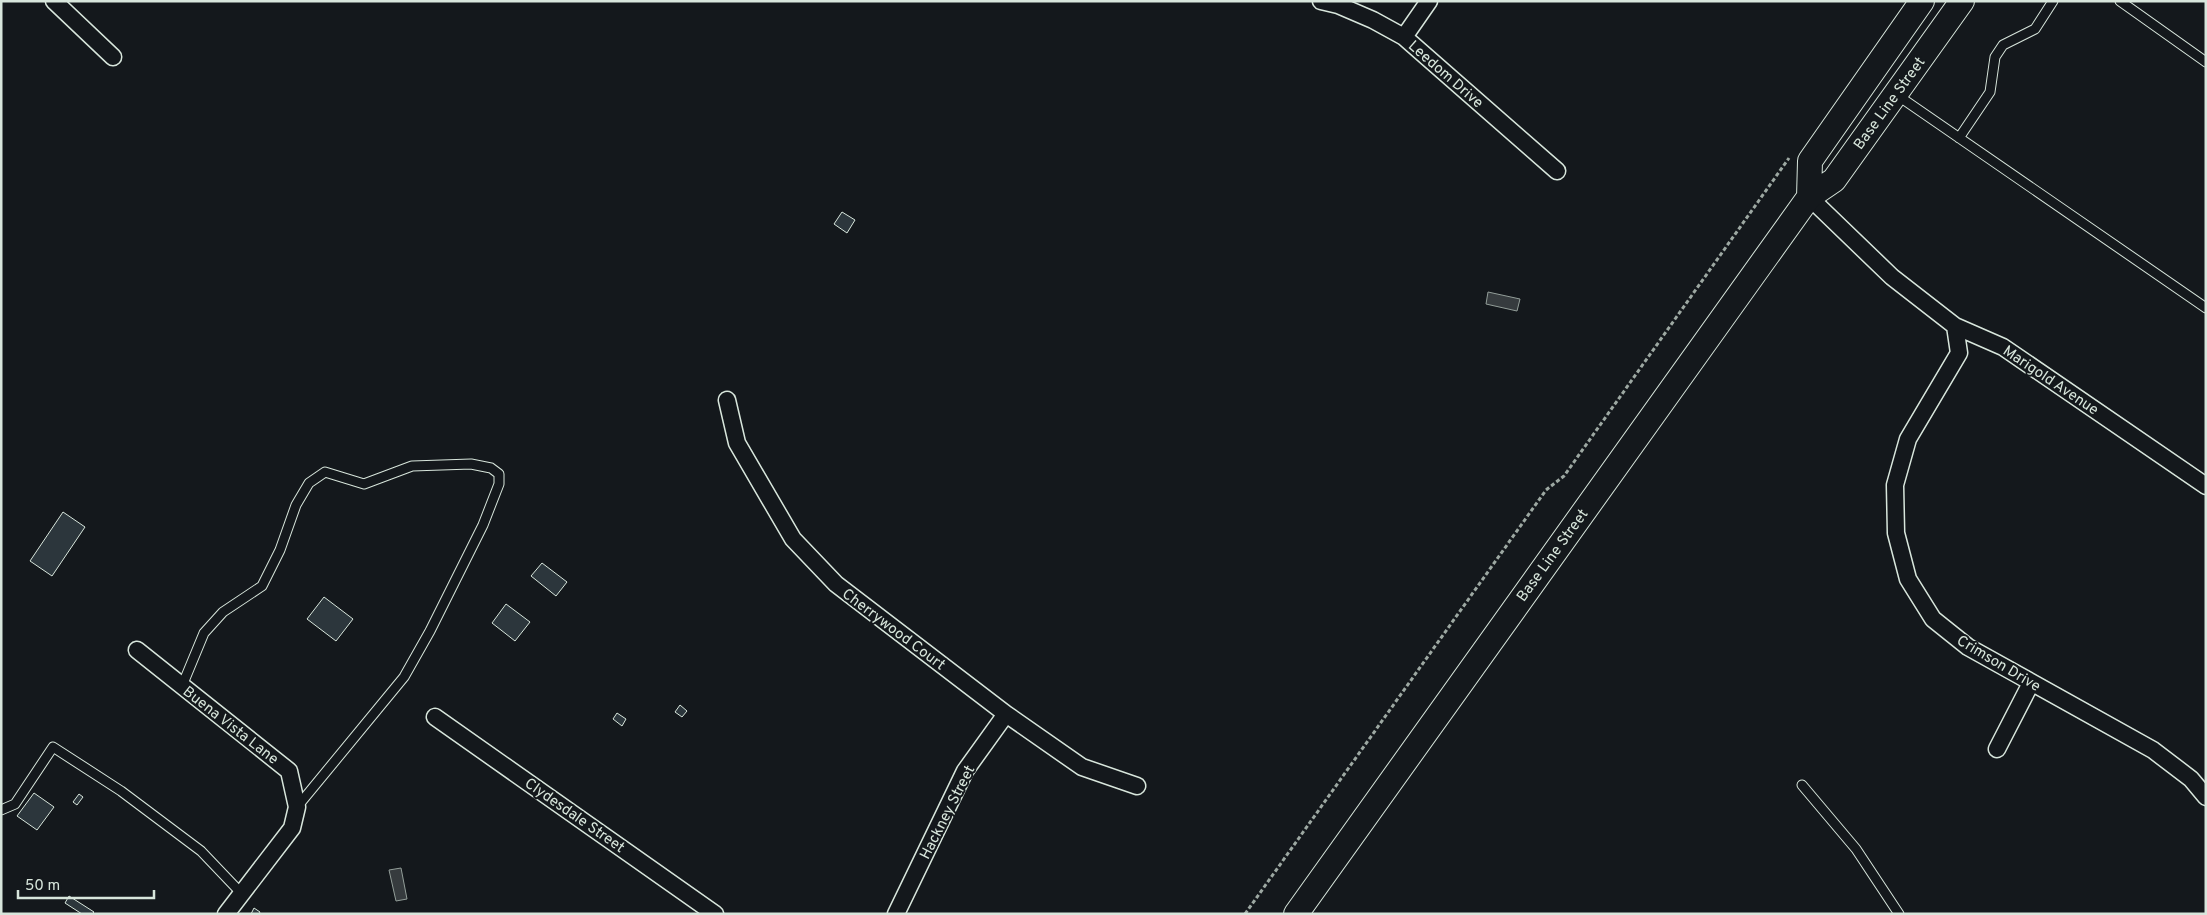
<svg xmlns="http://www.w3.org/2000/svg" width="2207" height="915" font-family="Overpass,sans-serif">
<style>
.water{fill:#363b3e;stroke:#939e99}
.building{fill:#2c363c;stroke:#d8e6dc}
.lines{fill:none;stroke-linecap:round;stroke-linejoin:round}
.service-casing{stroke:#d8e6dc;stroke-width:11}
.minor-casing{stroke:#d8e6dc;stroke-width:19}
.secondary-casing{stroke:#d8e6dc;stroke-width:26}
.path{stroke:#9da8a2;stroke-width:3;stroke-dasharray:4 2.5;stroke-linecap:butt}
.service{stroke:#14181c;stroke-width:9}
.minor{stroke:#14181c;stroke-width:16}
.secondary{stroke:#14181c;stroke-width:24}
.labels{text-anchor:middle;stroke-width:4;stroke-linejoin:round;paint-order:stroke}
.street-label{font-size:15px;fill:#d8e6dc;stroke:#14181c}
</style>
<rect width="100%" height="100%" fill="#14181c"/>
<!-- water -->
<path class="water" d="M1488 292 1520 299 1517 311 1486 304Z
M401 868 407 899 396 901 389 870Z"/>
<!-- building -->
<path class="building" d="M842 212 855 220 847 233 834 224Z
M63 512 85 527 52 576 30 561Z
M542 563 567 582 556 596 531 576Z
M324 597 353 619 336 641 307 619Z
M506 604 530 622 515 641 492 623Z
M680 705 687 711 682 717 675 712Z
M617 713 626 719 622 726 613 719Z
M34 793 54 807 37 830 17 816Z
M79 794 83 797 77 805 73 802Z
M69 896 94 912 92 914H82L65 903Z
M254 908 260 912 259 914H251Z"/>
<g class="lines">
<defs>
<path id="service" d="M2120 1 2206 62
M1897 95 2206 308
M1959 138 1990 92 1995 57 2003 45 2035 29 2053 1
M182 686 204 633 223 612 262 586 280 550 296 505 309 483 325 472 364 484 412 466 471 464 491 468 499 474V484L483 525 430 631 404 677 297 807
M1802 785 1856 849 1899 914
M1 810 15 804 53 747 121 791 201 851 242 894"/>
<path id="minor" d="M54 1 113 57
M1321 1 1338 5 1373 20 1404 37 1557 171
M1404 37 1429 1
M1809 197 1892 277 1955 326 2003 347 2206 486
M1955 326 1959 353 1908 439 1895 485 1896 533 1908 579 1933 619 1968 647 2153 750 2191 779 2206 797
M727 400 737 443 793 539 836 584 1006 714 1082 767 1137 786
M137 650 289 771 297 807 292 828 226 914
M435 717 715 914
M1997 749 2031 683
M896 914 965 771 1006 714"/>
<path id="secondary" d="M1809 197 1810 161 1922 1
M1296 914 1809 197 1834 180 1962 1"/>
</defs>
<!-- service casing -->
<use href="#service" class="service-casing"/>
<!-- minor casing -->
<use href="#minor" class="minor-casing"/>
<!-- secondary casing -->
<use href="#secondary" class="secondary-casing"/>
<!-- path -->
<path class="path" d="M1245 914 1546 490 1564 476 1789 158"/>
<!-- service -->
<use href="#service" class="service"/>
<!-- minor -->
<use href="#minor" class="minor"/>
<!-- secondary -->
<use href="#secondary" class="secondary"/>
</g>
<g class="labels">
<!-- street labels -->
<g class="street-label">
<text transform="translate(1446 74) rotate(41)" y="5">Leedom Drive</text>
<text transform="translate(1889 103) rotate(-54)" y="5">Base Line Street</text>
<text transform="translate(2051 380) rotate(34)" y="5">Marigold Avenue</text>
<text transform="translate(1552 555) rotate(-54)" y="5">Base Line Street</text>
<text transform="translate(894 629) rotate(37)" y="5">Cherrywood Court</text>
<text transform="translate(1999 663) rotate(31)" y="5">Crimson Drive</text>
<text transform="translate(231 725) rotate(38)" y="5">Buena Vista Lane</text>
<text transform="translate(947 812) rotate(-63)" y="5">Hackney Street</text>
<text transform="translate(575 815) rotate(35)" y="5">Clydesdale Street</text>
</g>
</g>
<!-- border -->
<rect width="2207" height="915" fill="none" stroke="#d8e6dc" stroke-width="5"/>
<!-- scale -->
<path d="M18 890v8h136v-8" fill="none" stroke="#d8e6dc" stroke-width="2.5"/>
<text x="25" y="890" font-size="15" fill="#d8e6dc" stroke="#14181c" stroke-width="4" paint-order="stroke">50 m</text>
</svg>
